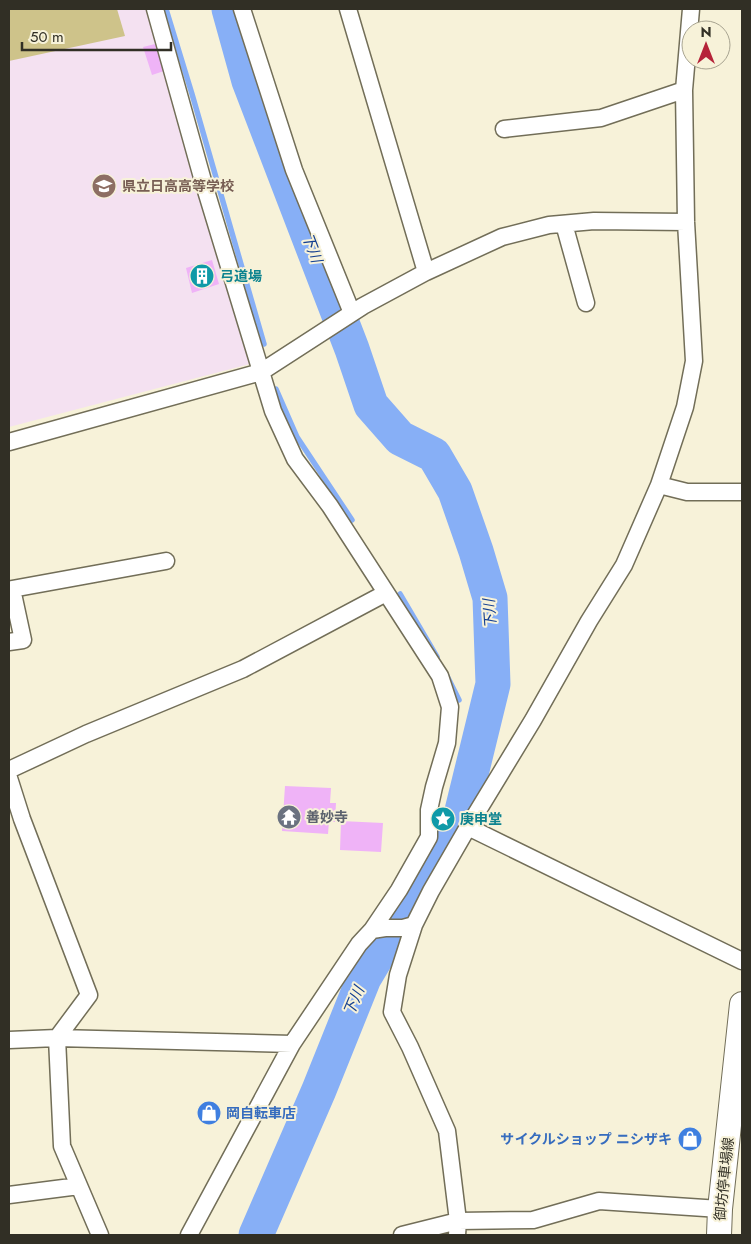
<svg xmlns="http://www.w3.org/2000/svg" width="751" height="1244" font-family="Jost,'Noto Sans JP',sans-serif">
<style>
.education{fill:#f4e1f1}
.grass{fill:#cec38a}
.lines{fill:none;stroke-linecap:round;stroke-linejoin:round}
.stream{stroke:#87aff6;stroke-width:5.5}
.river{stroke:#87aff6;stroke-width:35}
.building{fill:#efb3f7}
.minor-casing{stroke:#726e58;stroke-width:19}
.secondary-casing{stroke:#726e58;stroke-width:26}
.minor{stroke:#fff;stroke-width:16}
.secondary{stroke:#fff;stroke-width:24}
.labels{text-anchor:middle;stroke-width:4;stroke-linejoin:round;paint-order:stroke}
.education-label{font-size:14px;font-weight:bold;fill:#785e54;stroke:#f7f2d9;text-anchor:start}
.culture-label{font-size:14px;font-weight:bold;fill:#0d838f;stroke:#f7f2d9;text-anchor:start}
.worship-label{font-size:14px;font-weight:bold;fill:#5b616d;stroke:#f7f2d9;text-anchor:start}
.shop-label{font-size:14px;font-weight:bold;fill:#366cbe;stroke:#f7f2d9;text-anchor:start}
.street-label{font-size:14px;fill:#312f25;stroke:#f7f2d9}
.water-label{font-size:15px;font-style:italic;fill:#143f90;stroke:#f7f2d9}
</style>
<rect width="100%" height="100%" fill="#f7f2d9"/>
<!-- education -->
<path class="education" d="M9 9H147L250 364 9 427Z"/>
<!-- grass -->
<path class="grass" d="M9 9H117L125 36 9 61Z"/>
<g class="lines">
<!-- stream -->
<path class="stream" d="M166 9 192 94 264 344
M276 389 297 437 352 520
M400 594 437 657
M447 676 459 700"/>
<!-- river -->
<path class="river" d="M229 9 249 81 352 349 371 405 400 438 434 455 455 491 476 551 490 598 493 684 461 815 364 978 319 1090 256 1235"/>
</g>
<!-- building -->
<path class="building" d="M155 44 164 71 152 75 143 47Z
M212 260 219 284 192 293 186 268Z
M285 786 331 788 330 803H336L335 822 329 821 328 834 282 831Z
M341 821 383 823 381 852 340 850Z"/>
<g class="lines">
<defs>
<path id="minor" d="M155 9 203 181 273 411 295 459 330 506 440 676 450 707 447 743 434 787 429 810V837L399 890 372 930
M242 9 294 170 352 313
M348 9 426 272
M504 129 601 118 684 90
M564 224 586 303
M9 442 261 372 363 306 426 272 502 237 549 225 594 221 686 222
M659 485 687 492H742
M9 642 23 640 12 589 166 561
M9 770 86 734 243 669 386 593
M9 778 22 819 89 995 57 1038 62 1146 100 1235
M468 827 742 961
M414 925 398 975 392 1012 410 1047 447 1131 458 1221 457 1235
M9 1040 57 1038 292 1044
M9 1195 79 1186
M189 1235 292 1044 359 944 372 930 385 928H403L414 925 431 891 468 827 533 720 589 621 624 565 659 485 685 407 694 361 686 222 684 90 691 9
M402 1235 458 1221 533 1220 599 1201 720 1209"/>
<path id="secondary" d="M719 1235 720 1209 742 1004"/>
</defs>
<!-- minor casing -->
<use href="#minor" class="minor-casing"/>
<!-- secondary casing -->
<use href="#secondary" class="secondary-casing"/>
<!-- minor -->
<use href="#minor" class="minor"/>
<!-- secondary -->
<use href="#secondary" class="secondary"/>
</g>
<!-- icons -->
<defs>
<symbol id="school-disc" viewBox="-11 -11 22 22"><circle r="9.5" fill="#8d6e63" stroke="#f7f2d9"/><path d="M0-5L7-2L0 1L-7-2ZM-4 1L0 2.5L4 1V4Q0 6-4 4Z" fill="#fff"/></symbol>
<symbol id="building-disc" viewBox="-11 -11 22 22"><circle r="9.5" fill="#0f9aa8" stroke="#f7f2d9"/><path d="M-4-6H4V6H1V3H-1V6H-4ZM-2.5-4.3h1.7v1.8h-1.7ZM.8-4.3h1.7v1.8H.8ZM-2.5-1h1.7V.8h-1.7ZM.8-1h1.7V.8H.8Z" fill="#fff"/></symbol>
<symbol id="temple-disc" viewBox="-11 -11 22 22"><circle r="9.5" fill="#6b7280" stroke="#f7f2d9"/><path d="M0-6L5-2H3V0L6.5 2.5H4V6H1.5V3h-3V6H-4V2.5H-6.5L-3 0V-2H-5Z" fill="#fff"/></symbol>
<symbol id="sight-disc" viewBox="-11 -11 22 22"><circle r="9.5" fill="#0f9aa8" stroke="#f7f2d9"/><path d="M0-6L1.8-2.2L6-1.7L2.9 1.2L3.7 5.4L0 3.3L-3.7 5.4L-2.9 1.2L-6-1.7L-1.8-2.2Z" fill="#fff"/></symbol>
<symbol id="shop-disc" viewBox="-11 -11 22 22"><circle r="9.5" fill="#3f7fe0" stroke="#f7f2d9"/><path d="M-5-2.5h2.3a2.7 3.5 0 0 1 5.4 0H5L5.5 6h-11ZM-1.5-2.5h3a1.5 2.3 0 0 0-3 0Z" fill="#fff"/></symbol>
</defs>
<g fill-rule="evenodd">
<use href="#school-disc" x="90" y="172" width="28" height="28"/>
<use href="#building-disc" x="188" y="262" width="28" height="28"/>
<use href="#temple-disc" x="275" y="803" width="28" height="28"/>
<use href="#sight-disc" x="429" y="805" width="28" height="28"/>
<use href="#shop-disc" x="195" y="1099" width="28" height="28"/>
<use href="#shop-disc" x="676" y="1125" width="28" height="28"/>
</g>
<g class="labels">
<!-- education labels -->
<g class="education-label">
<text x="122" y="191">県立日高高等学校</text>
</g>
<!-- culture labels -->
<g class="culture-label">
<text x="220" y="281">弓道場</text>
<text x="460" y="824">庚申堂</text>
</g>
<!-- worship labels -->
<g class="worship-label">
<text x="306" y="822">善妙寺</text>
</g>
<!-- shop labels -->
<g class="shop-label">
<text x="226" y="1118">岡自転車店</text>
<text x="672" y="1144" text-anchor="end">サイクルショップ ニシザキ</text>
</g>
<!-- street labels -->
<g class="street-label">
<text transform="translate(724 1179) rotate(-84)" y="5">御坊停車場線</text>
</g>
<!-- water labels -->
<g class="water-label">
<text transform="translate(312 248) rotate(69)" y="5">下川</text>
<text transform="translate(490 614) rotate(-94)" y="5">下川</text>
<text transform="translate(354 1001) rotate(-67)" y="5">下川</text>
</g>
</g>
<!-- border -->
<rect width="751" height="1244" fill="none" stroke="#312f25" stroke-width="20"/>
<!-- north arrow -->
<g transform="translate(706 45)"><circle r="24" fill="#f7f2d9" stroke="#a8a491"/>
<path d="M0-4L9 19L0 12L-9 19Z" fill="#b52339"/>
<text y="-8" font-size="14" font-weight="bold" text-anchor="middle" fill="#312f25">N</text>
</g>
<!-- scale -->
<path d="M22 42v8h149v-8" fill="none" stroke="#312f25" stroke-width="2.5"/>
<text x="30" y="42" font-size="15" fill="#312f25" stroke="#f7f2d9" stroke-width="4" paint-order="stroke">50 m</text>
</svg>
